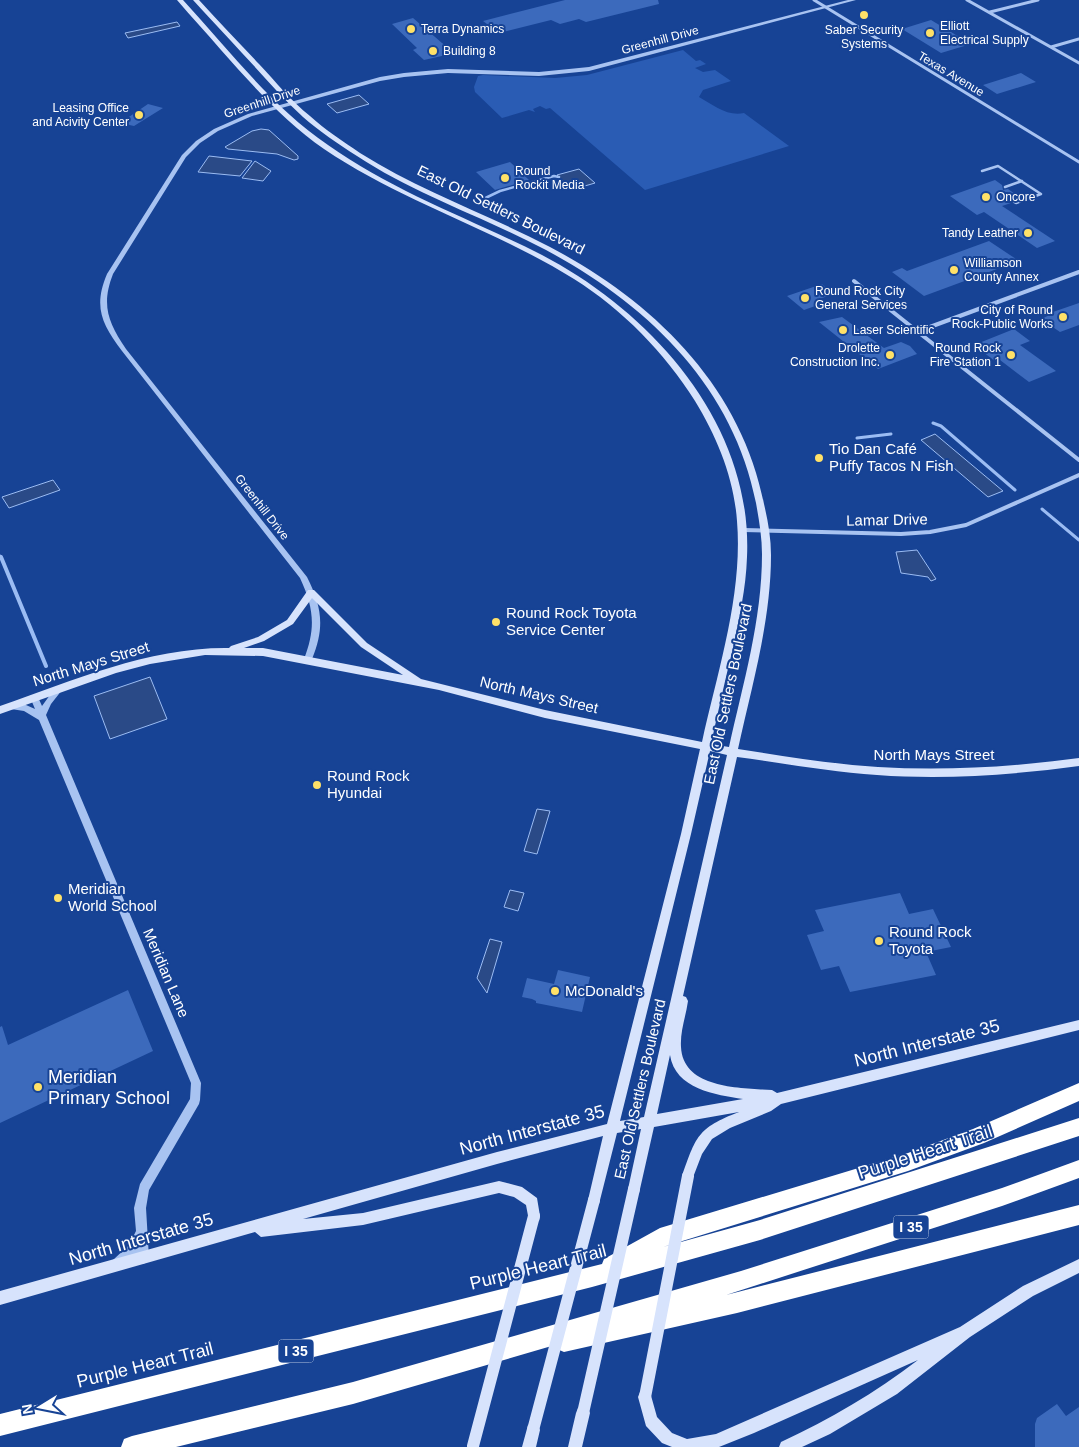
<svg xmlns="http://www.w3.org/2000/svg" width="1079" height="1447" font-family="Arial,sans-serif">
<style>
.green{fill:#2a5cb4}
.water{fill:#2a4a87;stroke:#9bbcf3}
.lines{fill:none;stroke-linecap:round;stroke-linejoin:round}
.stream-far2{stroke:#9bbcf3;stroke-width:2.5}
.stream-far1{stroke:#9bbcf3;stroke-width:3}
.stream{stroke:#9bbcf3;stroke-width:4}
.building{fill:#3c6abc}
.pedestrian{stroke:#a8c3f1;stroke-width:2.5}
.minor-far1{stroke:#a8c3f1;stroke-width:3}
.minor{stroke:#a8c3f1;stroke-width:4}
.tertiary{fill:#a8c3f1;fill-rule:evenodd}
.secondary{fill:#d7e3fc;fill-rule:evenodd}
.motorway{fill:#fff;fill-rule:evenodd}
.secondary-bridge{stroke:#d7e3fc;stroke-width:12}
.poi-dot{fill:#ffe168;stroke:#174395;stroke-width:2}
.labels{text-anchor:middle;stroke-width:4;stroke-linejoin:round;paint-order:stroke}
.far-poi-label{font-size:12px;fill:#fff;stroke:#174395;text-anchor:start}
.far-street-label{font-size:12px;fill:#fff;stroke:#174395}
.shield{fill:#174395;stroke:#b9c7df;stroke-width:1}
.shield-label{font-size:14px;font-weight:bold;fill:#fff}
.street-label{font-size:15px;fill:#fff;stroke:#174395}
.poi-label{font-size:15px;fill:#fff;stroke:#174395;text-anchor:start}
.near-street-label{font-size:18px;fill:#fff;stroke:#174395}
.near-poi-label{font-size:18px;fill:#fff;stroke:#174395;text-anchor:start}
</style>
<rect width="100%" height="100%" fill="#174395"/>
<!-- green -->
<path class="green" d="M683 50 696 61 700 60 706 64 695 68 703 72 715 70 731 81 703 90 699 97C713 105 728 117 744 113L789 146 645 190 550 108 546 109 540 106 533 109 535 112 529 110 502 118 475 92 474 87 478 76 483 75 555 78 587 75Z"/>
<!-- water -->
<path class="water" d="M177 22 180 26 128 38 125 33Z
M359 95 369 104 337 113 327 104Z
M261 129 269 130 298 156V159L294 160 277 154 228 149 225 147 252 131Z
M209 156 252 161 240 176 198 172Z
M255 161 271 171 263 181 242 178Z
M579 169 595 183 571 190 557 175Z
M935 434 1003 491 988 497 921 440Z
M53 480 60 490 9 508 2 497Z
M917 550 936 579 931 581 928 577 901 573 896 552Z
M150 677 167 719 110 739 94 696Z
M537 809 550 811 537 854 524 851Z
M510 890 524 893 518 911 504 907Z
M490 939 502 942 487 993 477 978Z"/>
<g class="lines">
<!-- stream-far2 -->
<path class="stream-far2" d="M475 203 500 191 554 176 559 177"/>
<!-- stream-far1 -->
<path class="stream-far1" d="M933 423 941 426 1015 490
M857 438 891 434
M1042 509 1079 540
M0 556 1 558"/>
<!-- stream -->
<path class="stream" d="M1 557 46 666"/>
</g>
<!-- building -->
<path class="building" d="M565 0H658L659 4 586 22 579 19 560 24 551 20 499 33 483 21Z
M413 18 442 43 455 53 424 60 413 50 417 48 392 24Z
M931 20 971 44 941 53 902 29Z
M1021 73 1036 82 997 94 983 85Z
M148 104 163 108 134 126 120 123Z
M510 162 529 180 495 190 476 172Z
M995 180 1002 185 1003 190 1008 189 1021 198 1013 199 1011 203 1002 206 1055 241 1037 248 984 212 977 215 950 196Z
M989 241 1019 261 924 296 892 272 902 268 907 271Z
M822 284 834 294 816 300 821 304 804 310 787 296Z
M1079 303V325L1060 332 1041 319 1052 314 1050 313Z
M842 317 884 348 901 342 910 346 917 354 878 369 819 322Z
M1014 329 1030 341 1020 345 1056 371 1029 382 1000 360 996 362 974 345Z
M900 893 909 914 933 909 951 947 926 952 936 975 850 992 839 966 821 970 807 935 824 931 815 910Z
M558 970 590 977 582 1012 536 1003V1001L532 999 522 997 527 978 554 984Z
M128 990 153 1051 0 1123V1027L2 1026 8 1045Z
M1057 1404 1066 1416 1079 1407V1447H1035V1424L1037 1418Z"/>
<g class="lines">
<!-- pedestrian -->
<path class="pedestrian" d="M982 171 998 166 1041 194 1016 203 1014 202
M1005 187 1022 181"/>
<!-- minor-far1 -->
<path class="minor-far1" d="M814 0 1079 162
M967 0 1079 63
M990 12 1038 0
M1051 47 1079 39"/>
<!-- minor -->
<path class="minor" d="M854 281 1079 460
M919 331 1079 272
M744 530 901 534 930 532 966 525 1079 475"/>
<!-- tertiary -->
<path class="tertiary" d="M848 0H856L589 71 539 76 448 73 404 77 380 81 252 116 218 131 200 143 186 157 113 274C101 305 108 322 126 349L307 577C322 607 325 627 312 659L311 661H305L304 659C316 628 314 608 300 578L122 351C102 324 93 307 107 274L182 155 196 141 214 129 248 114 380 77 404 73 448 69 539 72 589 67Z
M58 687 62 690 51 704 46 715 201 1083 200 1100 199 1104 149 1190 146 1208 149 1258 147 1262 143 1264 139 1262 137 1253 121 1268 117 1270 113 1268 111 1264 113 1260 129 1245 136 1231 134 1208 140 1184 190 1099 191 1083 39 720 24 711 11 709 7 706 11 703 26 705 35 709 30 697 31 695H37L42 706 55 688Z"/>
<!-- secondary -->
<path class="secondary" d="M177 0H183C229 50 271 106 328 145 394 192 471 219 542 255 653 313 753 425 747 557 746 589 739 618 733 648 725 680 718 712 711 744L729 747C743 684 762 620 762 554 762 537 759 520 756 503 733 386 648 305 546 250 484 217 416 195 357 156 338 144 319 131 303 117 281 97 262 74 242 53 226 35 209 18 193 0H199C219 22 239 43 259 64 276 82 291 101 310 116 325 130 343 141 360 153 420 191 487 214 550 247 653 301 741 386 764 504 768 521 771 538 771 555 771 621 752 685 738 749 785 756 831 764 878 767 945 771 1012 767 1079 758V766C1012 775 944 780 877 775 830 772 783 763 737 757L683 996 686 997 688 1001C686 1016 680 1031 681 1047 683 1089 741 1088 772 1090L777 1093 1079 1020V1030L781 1104 771 1111 730 1128 712 1139 702 1154 692 1180 688 1182 684 1180 682 1176C696 1137 697 1128 739 1112L654 1127 640 1189 639 1193 634 1195 629 1193 628 1189 641 1129 617 1133 600 1200 599 1204 594 1206 589 1204 588 1200 603 1136 497 1164 303 1219 363 1213 499 1181 522 1187 537 1198 540 1216 539 1221 534 1222 529 1221 526 1205 514 1197 499 1193 363 1225 261 1237 255 1232 0 1305V1291L497 1152 607 1124 681 834 700 749 545 718 439 690 263 656 205 655 150 664 116 673 0 714V706C74 680 150 647 229 648L231 646 258 637 287 620 308 590H314L367 643 421 679 545 710 702 742C718 670 743 594 737 521 734 478 717 437 695 401 665 353 622 309 574 279 494 229 402 202 324 149 285 122 253 86 221 50 207 33 191 17 177 0ZM312 598 361 647 403 675 263 648H244L264 641 293 624ZM710 751 727 755 644 1117 620 1121 691 834ZM670 1055C675 1089 716 1095 743 1099L657 1114Z
M1079 1259V1273L1033 1296 970 1337 897 1394 830 1434 802 1447H779L781 1442C830 1419 875 1393 918 1360L754 1433 719 1447H672L662 1443 646 1426 638 1397 640 1392 645 1390 650 1392 657 1417 672 1433 687 1439 716 1434 960 1327 1023 1286Z
M583 1406 588 1408 590 1413 582 1447H568L576 1413 578 1408Z
M533 1423 538 1425 540 1430 536 1447H522L528 1425Z"/>
<!-- motorway -->
<path class="motorway" d="M1079 1083V1101L984 1143 908 1171 663 1247 760 1220 1079 1118V1136L760 1240 592 1287 0 1436V1414L602 1264 604 1259 660 1228 908 1153 973 1129Z
M1079 1160V1178L1002 1206 726 1295 1079 1205V1225L737 1313 564 1352 557 1349 555 1345 353 1404 176 1447H121L124 1439 132 1436 353 1382 741 1271 1002 1188Z"/>
<!-- secondary-bridge -->
<path class="secondary-bridge" d="M645 1397 688 1176
M583 1413 634 1189
M533 1430 594 1200
M473 1446 534 1216"/>
</g>
<!-- markers -->
<g class="poi-dot">
<circle cx="864" cy="15" r="5"/>
<circle cx="411" cy="29" r="5"/>
<circle cx="930" cy="33" r="5"/>
<circle cx="433" cy="51" r="5"/>
<circle cx="139" cy="115" r="5"/>
<circle cx="505" cy="178" r="5"/>
<circle cx="986" cy="197" r="5"/>
<circle cx="1028" cy="233" r="5"/>
<circle cx="954" cy="270" r="5"/>
<circle cx="805" cy="298" r="5"/>
<circle cx="1063" cy="317" r="5"/>
<circle cx="843" cy="330" r="5"/>
<circle cx="890" cy="355" r="5"/>
<circle cx="1011" cy="355" r="5"/>
<circle cx="819" cy="458" r="5"/>
<circle cx="496" cy="622" r="5"/>
<circle cx="317" cy="785" r="5"/>
<circle cx="58" cy="898" r="5"/>
<circle cx="879" cy="941" r="5"/>
<circle cx="555" cy="991" r="5"/>
<circle cx="38" cy="1087" r="5"/>
</g>
<g class="labels">
<!-- far-poi labels -->
<g class="far-poi-label">
<text x="940" y="30">Elliott<tspan x="940" dy="14">Electrical Supply</tspan></text>
<text x="421" y="33">Terra Dynamics</text>
<text x="864" y="34" text-anchor="middle">Saber Security<tspan x="864" dy="14">Systems</tspan></text>
<text x="443" y="55">Building 8</text>
<text x="129" y="112" text-anchor="end">Leasing Office<tspan x="129" dy="14">and Acivity Center</tspan></text>
<text x="515" y="175">Round<tspan x="515" dy="14">Rockit Media</tspan></text>
<text x="996" y="201">Oncore</text>
<text x="1018" y="237" text-anchor="end">Tandy Leather</text>
<text x="964" y="267">Williamson<tspan x="964" dy="14">County Annex</tspan></text>
<text x="815" y="295">Round Rock City<tspan x="815" dy="14">General Services</tspan></text>
<text x="1053" y="314" text-anchor="end">City of Round<tspan x="1053" dy="14">Rock-Public Works</tspan></text>
<text x="853" y="334">Laser Scientific</text>
<text x="880" y="352" text-anchor="end">Drolette<tspan x="880" dy="14">Construction Inc.</tspan></text>
<text x="1001" y="352" text-anchor="end">Round Rock<tspan x="1001" dy="14">Fire Station 1</tspan></text>
</g>
<!-- far-street labels -->
<g class="far-street-label">
<text transform="translate(660 40) rotate(-15)" y="4">Greenhill Drive</text>
<text transform="translate(951 74) rotate(31)" y="4">Texas Avenue</text>
<text transform="translate(262 102) rotate(-18)" y="4">Greenhill Drive</text>
<text transform="translate(262 507) rotate(52)" y="4">Greenhill Drive</text>
</g>
<!-- shield labels -->
<g class="shield">
<rect x="893.5" y="1215.5" width="35" height="23" rx="4"/>
<rect x="278.5" y="1339.5" width="35" height="23" rx="4"/>
</g>
<g class="shield-label">
<text x="911" y="1232">I 35</text>
<text x="296" y="1356">I 35</text>
</g>
<!-- street labels -->
<g class="street-label">
<text transform="translate(501 210) rotate(26)" y="5">East Old Settlers Boulevard</text>
<text transform="translate(887 520) rotate(-1)" y="5">Lamar Drive</text>
<text transform="translate(91 664) rotate(-17)" y="5">North Mays Street</text>
<text transform="translate(728 694) rotate(-78)" y="5">East Old Settlers Boulevard</text>
<text transform="translate(539 695) rotate(13)" y="5">North Mays Street</text>
<text x="934" y="760">North Mays Street</text>
<text transform="translate(166 973) rotate(67)" y="5">Meridian Lane</text>
<text transform="translate(640 1089) rotate(-77)" y="5">East Old Settlers Boulevard</text>
</g>
<!-- poi labels -->
<g class="poi-label">
<text x="829" y="454">Tio Dan Café<tspan x="829" dy="17">Puffy Tacos N Fish</tspan></text>
<text x="506" y="618">Round Rock Toyota<tspan x="506" dy="17">Service Center</tspan></text>
<text x="327" y="781">Round Rock<tspan x="327" dy="17">Hyundai</tspan></text>
<text x="68" y="894">Meridian<tspan x="68" dy="17">World School</tspan></text>
<text x="889" y="937">Round Rock<tspan x="889" dy="17">Toyota</tspan></text>
<text x="565" y="996">McDonald's</text>
</g>
<!-- near-street labels -->
<g class="near-street-label">
<text transform="translate(927 1043) rotate(-14)" y="6">North Interstate 35</text>
<text transform="translate(532 1130) rotate(-15)" y="6">North Interstate 35</text>
<text transform="translate(925 1152) rotate(-18)" y="6">Purple Heart Trail</text>
<text transform="translate(141 1239) rotate(-16)" y="6">North Interstate 35</text>
<text transform="translate(538 1267) rotate(-14)" y="6">Purple Heart Trail</text>
<text transform="translate(145 1365) rotate(-14)" y="6">Purple Heart Trail</text>
</g>
<!-- near-poi labels -->
<g class="near-poi-label">
<text x="48" y="1083">Meridian<tspan x="48" dy="21">Primary School</tspan></text>
</g>
</g>
<!-- north arrow -->
<g transform="translate(40 1407) rotate(260)" stroke="#174395" stroke-width="4" paint-order="stroke">
<path d="M0-4L9 19L0 12L-9 19Z" fill="#ffffff"/>
<text y="-8" font-size="14" font-weight="bold" text-anchor="middle" fill="#ffffff">N</text>
</g>
</svg>
